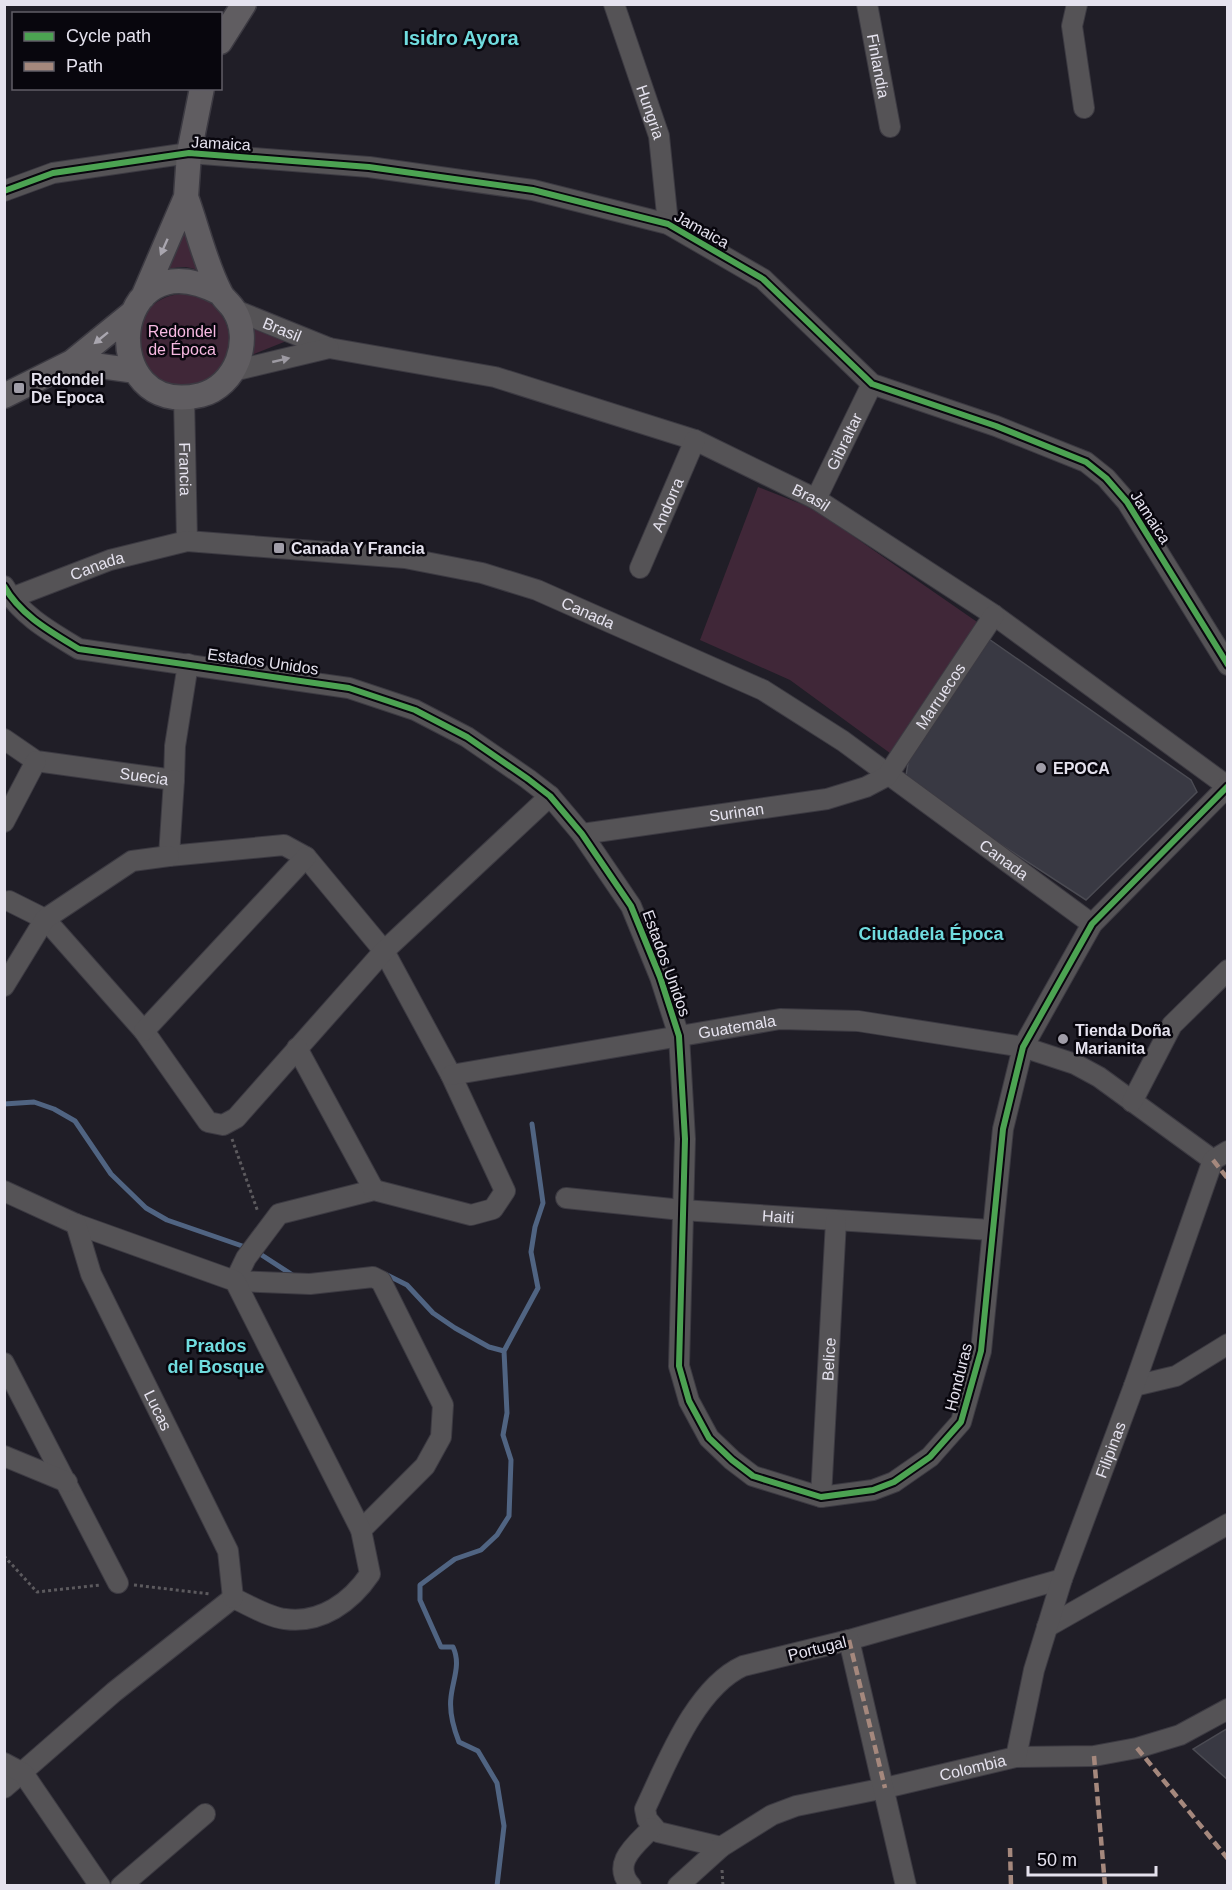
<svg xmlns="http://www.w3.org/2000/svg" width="1232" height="1890" font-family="Arial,sans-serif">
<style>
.green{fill:#402738}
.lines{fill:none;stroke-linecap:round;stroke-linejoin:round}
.stream{stroke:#506482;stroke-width:5}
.building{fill:#393943;stroke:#4b4b53;stroke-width:1.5}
.minor-casing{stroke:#3c3a42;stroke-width:22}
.major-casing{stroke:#3c3a42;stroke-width:27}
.path{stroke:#5c5a5e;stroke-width:3;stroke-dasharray:3 3;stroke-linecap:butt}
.minor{stroke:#555356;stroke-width:20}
.major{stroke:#605d61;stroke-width:24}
.quiet{stroke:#a5887d;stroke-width:4.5;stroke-dasharray:9 4.5;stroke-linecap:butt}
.cycleway-casing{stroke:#08060d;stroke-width:10}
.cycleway{stroke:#4ca352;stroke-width:6}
.oneway{fill:#a9a6af}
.oneway2{fill:#9d9aa2}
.poi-dot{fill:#a09da8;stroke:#08060d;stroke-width:2}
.labels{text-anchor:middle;stroke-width:5;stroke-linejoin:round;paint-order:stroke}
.street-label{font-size:16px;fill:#e5e2ee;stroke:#08060d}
.park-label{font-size:16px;fill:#f7b9e1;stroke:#08060d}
.poi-label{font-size:16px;font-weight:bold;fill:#e5e2ee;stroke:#08060d;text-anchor:start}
.neighbourhood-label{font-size:18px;font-weight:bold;fill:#70dcdf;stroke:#08060d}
.quarter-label{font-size:20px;font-weight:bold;fill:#70dcdf;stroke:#08060d}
</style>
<rect width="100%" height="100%" fill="#201e27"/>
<!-- green -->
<path class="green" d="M184 225 206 274C188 265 179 265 160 273Z
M137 340a46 46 0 1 1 92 0a46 46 0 1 1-92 0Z
M248 320 289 340 249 356 254 346Z
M758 487 814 509 980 624 894 756 790 680 700 640Z"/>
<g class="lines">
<!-- stream -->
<path class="stream" d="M4 1104 34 1102 54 1109 75 1121 111 1174 146 1208 167 1220 248 1248
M257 1252 294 1276
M385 1274 407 1285 433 1313 455 1328 489 1347 504 1351 507 1413 503 1435 511 1460 509 1516 497 1535 481 1550 455 1559 420 1585V1600L441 1647H453C461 1664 453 1679 451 1697 449 1713 453 1727 459 1742L478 1751 497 1783 504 1826 497 1886
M504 1351 538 1288 531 1252 535 1227 543 1203 532 1124"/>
</g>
<!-- building -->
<path class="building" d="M986 637 1191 780 1197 792 1086 900 905 782 909 757Z
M1228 1728V1780L1193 1749Z"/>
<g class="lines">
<defs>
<g id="minor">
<path id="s1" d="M614 4 659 136 668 224"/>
<path id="s2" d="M867 4 890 127"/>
<path d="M1077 4 1072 26 1084 108"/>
<path d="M4 191 53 173 189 153 369 167 533 190 668 224 763 279 872 384 996 426 1086 462 1106 478 1127 502 1228 665"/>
<path id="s3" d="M235 310 329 348 495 377 695 440 816 499 994 615 1227 786"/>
<path d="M233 371 329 348"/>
<path id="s4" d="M184 397 187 541"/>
<path id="s5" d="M816 499 872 384"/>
<path id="s6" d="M640 568 695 440"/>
<path d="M4 586C20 615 51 632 79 649L349 688 415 710 467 737 528 779 550 796 582 834 631 906 660 977 679 1036 685 1139 679 1366 689 1401 709 1438 732 1460 753 1476 821 1497 873 1490 894 1482 930 1457 961 1422 981 1351 1003 1129 1023 1047 1092 924 1228 786"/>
<path id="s7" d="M11 598 110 560 187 541 405 558 482 573 537 590 763 690 843 741 1092 924"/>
<path id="s8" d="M4 739 36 761 174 780 175 746 188 664"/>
<path d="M174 780 169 856 284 845 306 857 384 951 451 1075 505 1191 493 1209 471 1215 374 1190 279 1214 246 1258 235 1281 310 1284 373 1277 381 1281 443 1405 441 1437 425 1466 361 1530"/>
<path d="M4 822 36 761"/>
<path id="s9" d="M582 834 827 799 866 787 887 776 994 615"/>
<path d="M9 901 45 919 144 1031 208 1122 223 1125 236 1118 384 951 550 796"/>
<path d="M4 986 45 919 132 861 169 856"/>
<path d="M144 1031 306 857"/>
<path d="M297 1048 374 1190"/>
<path id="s10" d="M451 1075 780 1019 858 1021 1023 1047 1075 1064 1099 1077 1213 1160"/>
<path d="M1132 1102 1172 1025 1228 970"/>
<path d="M4 1191 76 1224 235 1281 361 1530 370 1574C351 1602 321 1624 285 1619 268 1617 249 1605 233 1598L114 1692 4 1788"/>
<path id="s11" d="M566 1198 682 1210 991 1230"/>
<path id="s12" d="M76 1224 91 1274 228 1551 233 1598"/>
<path d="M4 1363 118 1583"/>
<path d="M1134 1386 1176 1376 1228 1344"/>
<path d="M4 1456 67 1482"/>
<path id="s13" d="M821 1497 836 1221"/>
<path id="s14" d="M1062 1579 849 1640 743 1666C695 1688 667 1763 645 1809L647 1819 658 1832 721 1847 772 1815 796 1806 885 1788 1016 1757 1094 1756 1137 1748 1180 1735 1228 1709"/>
<path d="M1047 1627 1228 1524"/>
<path d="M849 1640 906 1886"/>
<path id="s15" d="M1016 1757 1034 1670 1062 1579 1134 1386 1213 1160 1228 1151"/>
<path d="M4 1763 23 1773 100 1886"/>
<path d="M121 1886 205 1814"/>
<path d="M631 1886C610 1863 637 1844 652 1828"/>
<path d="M678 1886 721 1847"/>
</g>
<path id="major" d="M220 42 244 4
M186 197C197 227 205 263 220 292 223 299 230 303 234 310 253 340 236 386 201 395 95 421 107 233 220 293
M143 297 186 197 189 153 202 88
M72 362 136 371
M4 396 72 362 131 314"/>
</defs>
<!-- minor casing -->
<use href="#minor" class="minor-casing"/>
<!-- major casing -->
<use href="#major" class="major-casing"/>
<!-- path -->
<path class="path" d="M232 1139 258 1212
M4 1556 37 1592 100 1585
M134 1585 210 1594
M722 1870 723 1886"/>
<!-- minor -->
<use href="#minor" class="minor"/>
<!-- major -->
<use href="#major" class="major"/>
<!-- quiet -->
<path class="quiet" d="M1213 1160 1228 1179
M849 1640 885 1788
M1137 1748 1228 1859
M1094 1756 1105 1886
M1010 1848 1011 1886"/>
<defs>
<path id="cycleway" d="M4 191 53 173 189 153 369 167 533 190 668 224 763 279 872 384 996 426 1086 462 1106 478 1127 502 1228 665
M4 586C20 615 51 632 79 649L349 688 415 710 467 737 528 779 550 796 582 834 631 906 660 977 679 1036 685 1139 679 1366 689 1401 709 1438 732 1460 753 1476 821 1497 873 1490 894 1482 930 1457 961 1422 981 1351 1003 1129 1023 1047 1092 924 1228 786"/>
</defs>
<!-- cycleway casing -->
<use href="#cycleway" class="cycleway-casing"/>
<!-- cycleway -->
<use href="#cycleway" class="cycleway"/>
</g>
<!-- one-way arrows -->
<defs><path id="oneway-solid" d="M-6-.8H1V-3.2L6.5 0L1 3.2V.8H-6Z" transform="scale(1.5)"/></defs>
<g class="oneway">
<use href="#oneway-solid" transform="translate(164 247) rotate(114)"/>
<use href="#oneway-solid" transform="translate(101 338) rotate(141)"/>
</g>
<use class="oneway2" href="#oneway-solid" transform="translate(281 360) rotate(-13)"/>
<!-- markers -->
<g class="poi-dot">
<rect x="13" y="382" width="12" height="12" rx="3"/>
<rect x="273" y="542" width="12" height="12" rx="3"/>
<circle cx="1041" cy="768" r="6"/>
<circle cx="1063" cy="1039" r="6"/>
</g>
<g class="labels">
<!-- street labels -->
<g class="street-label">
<text dy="6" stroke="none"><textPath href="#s2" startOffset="63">Finlandia</textPath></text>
<text dy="6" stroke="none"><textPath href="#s1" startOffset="114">Hungria</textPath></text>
<text transform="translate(221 143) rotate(3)" y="6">Jamaica</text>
<text transform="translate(702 229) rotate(29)" y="6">Jamaica</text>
<text dy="6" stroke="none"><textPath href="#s3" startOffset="51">Brasil</textPath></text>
<text dy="6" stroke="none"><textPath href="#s5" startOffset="64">Gibraltar</textPath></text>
<text dy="6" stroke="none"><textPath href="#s4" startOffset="72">Francia</textPath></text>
<text dy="6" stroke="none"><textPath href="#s3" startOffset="609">Brasil</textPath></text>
<text dy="6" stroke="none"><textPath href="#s6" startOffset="69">Andorra</textPath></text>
<text transform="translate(1151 517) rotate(57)" y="6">Jamaica</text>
<text dy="6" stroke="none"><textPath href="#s7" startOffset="92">Canada</textPath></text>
<text dy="6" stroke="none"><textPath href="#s7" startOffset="596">Canada</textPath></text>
<text transform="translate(263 661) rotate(8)" y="6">Estados Unidos</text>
<text dy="6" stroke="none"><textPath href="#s9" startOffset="408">Marruecos</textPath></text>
<text dy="6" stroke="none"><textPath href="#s8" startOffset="148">Suecia</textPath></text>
<text dy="6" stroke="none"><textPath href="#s9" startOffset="156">Surinan</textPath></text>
<text dy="6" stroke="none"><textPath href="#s7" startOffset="1082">Canada</textPath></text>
<text transform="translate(667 963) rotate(70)" y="6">Estados Unidos</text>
<text dy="6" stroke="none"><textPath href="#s10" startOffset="290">Guatemala</textPath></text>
<text dy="6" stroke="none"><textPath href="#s11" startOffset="213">Haiti</textPath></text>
<text dy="6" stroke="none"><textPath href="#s13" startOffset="138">Belice</textPath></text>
<text transform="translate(958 1377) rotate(-76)" y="6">Honduras</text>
<text dy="6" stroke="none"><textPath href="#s12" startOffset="204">Lucas</textPath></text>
<text dy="6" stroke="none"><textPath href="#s15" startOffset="322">Filipinas</textPath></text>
<text transform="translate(817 1648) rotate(-14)" y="6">Portugal</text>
<text dy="6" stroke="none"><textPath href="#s14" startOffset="866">Colombia</textPath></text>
</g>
<!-- park labels -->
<g class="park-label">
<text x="182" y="337">Redondel<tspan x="182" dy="18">de Época</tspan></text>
</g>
<!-- poi labels -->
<g class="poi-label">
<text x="31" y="385">Redondel<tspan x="31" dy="18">De Epoca</tspan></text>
<text x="291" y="554">Canada Y Francia</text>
<text x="1053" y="774">EPOCA</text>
<text x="1075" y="1036">Tienda Doña<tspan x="1075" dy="18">Marianita</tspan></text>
</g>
<!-- neighbourhood labels -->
<g class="neighbourhood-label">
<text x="931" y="940">Ciudadela Época</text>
<text x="216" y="1352">Prados<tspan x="216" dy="21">del Bosque</tspan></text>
</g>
<!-- quarter labels -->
<g class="quarter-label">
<text x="461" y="45">Isidro Ayora</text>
</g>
</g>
<!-- border -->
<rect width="1232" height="1890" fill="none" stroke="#e5e2ee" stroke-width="12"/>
<!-- legend -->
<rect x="12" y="12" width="210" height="78" fill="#08060d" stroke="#605e67" stroke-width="1.5"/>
<rect x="24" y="32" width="30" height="9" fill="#4ca352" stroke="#605e67" stroke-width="1.5"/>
<text x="66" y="42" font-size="18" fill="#e5e2ee">Cycle path</text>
<rect x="24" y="62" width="30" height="9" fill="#a5887d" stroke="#605e67" stroke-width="1.5"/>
<text x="66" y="72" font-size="18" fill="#e5e2ee">Path</text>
<!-- scale -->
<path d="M1028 1866v9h128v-9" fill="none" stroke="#e5e2ee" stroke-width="3"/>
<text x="1037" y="1866" font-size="18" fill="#e5e2ee" stroke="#08060d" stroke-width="4.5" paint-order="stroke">50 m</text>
</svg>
